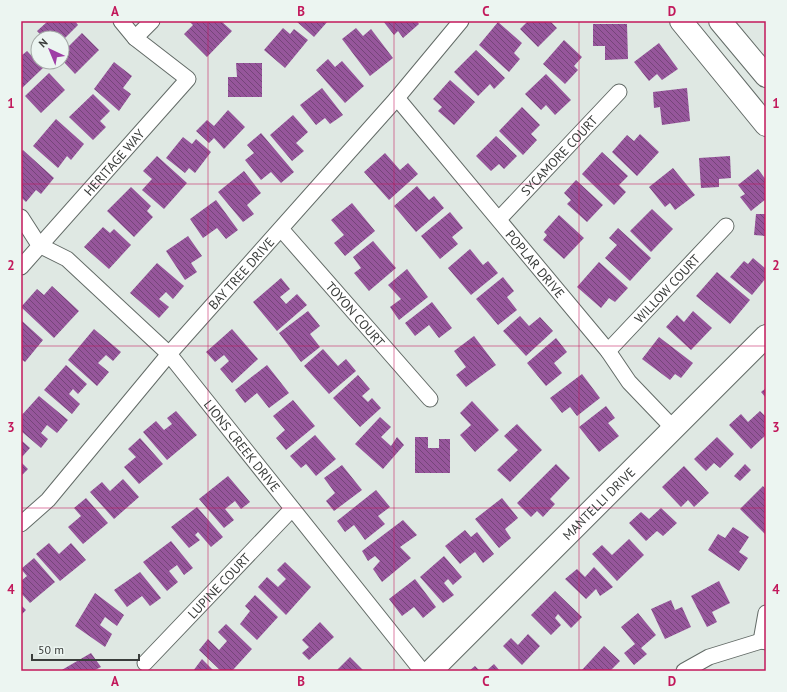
<svg xmlns="http://www.w3.org/2000/svg" width="787" height="692" font-family="'PT Sans',sans-serif">
<style>
.building{fill:url(#building-back-hatch)}
.lines{fill:none;stroke-linecap:round;stroke-linejoin:round}
.street-casing{stroke:#636b67;stroke-width:17}
.secondary-casing{stroke:#636b67;stroke-width:24}
.street{stroke:#fff;stroke-width:15}
.secondary{stroke:#fff;stroke-width:22}
.grid{fill:none;stroke:#c2185b;stroke-width:1;stroke-opacity:0.55}
.labels{text-anchor:middle;stroke-width:4;stroke-linejoin:round;paint-order:stroke}
.street-label{font-size:13px;fill:#3a3d3b;stroke:#ecf5f1}
.neatline{fill:none;stroke:#c2185b;stroke-width:1.5}
.grid-label{font-size:13px;text-anchor:middle;font-weight:bold;fill:#c2185b}
</style>
<defs>
<pattern id="building-back-hatch" width="6" height="6" patternUnits="userSpaceOnUse"><rect width="6" height="6" fill="#96569b"/><path d="M-1 5l2 2M0 0l6 6M5-1l2 2" fill="none" stroke="#754579"/></pattern>
</defs>
<rect width="100%" height="100%" fill="#dfe8e3"/>
<!-- building -->
<path class="building" d="M48 21H75L78 25 62 41V38H44L37 31Z
M189 21H221L232 31 207 57 184 34 193 25Z
M296 21H328L314 37Z
M383 21H417L419 24 403 38 398 31 394 35Z
M525 21H550L557 28 538 47 520 29 527 22Z
M498 22 522 43 514 53 520 59 509 72 479 45Z
M593 24H627L628 59 605 60V46H593Z
M283 28 290 34 294 29 308 40 285 68 264 50Z
M356 28 363 36 371 29 393 58 370 76 342 39Z
M82 33 99 50 75 74 62 60V53Z
M564 40 582 57 574 66 578 70 565 84 543 64Z
M659 43 678 69 662 80 657 74 649 81 634 62Z
M476 50 505 78 494 89 490 84 478 96 454 72Z
M27 51 43 68 21 89V56Z
M328 59 335 67 342 61 364 86 345 103 316 70Z
M114 62 132 76 123 88 131 94 119 111 94 89Z
M236 63H262V97H228V77H237Z
M49 73 65 90 41 113 25 96Z
M546 74 571 100 555 115 546 105 541 110 525 94Z
M450 80 475 102 454 125 438 111 442 107 433 99Z
M322 88 343 115 330 124 325 118 316 125 300 105Z
M687 88 690 121 662 125 660 107 654 108 653 92Z
M93 94 110 111 100 121 106 127 93 140 69 117Z
M522 107 540 125 531 134 537 140 523 155 499 131Z
M228 110 245 127 224 149 214 138 209 143 196 131 207 120 214 126Z
M293 115 308 132 296 143 304 151 292 161 270 135Z
M56 119 84 144 71 160 67 156 58 168 33 146Z
M261 133 294 172 281 183 271 172 261 180 245 160 254 153 247 145Z
M640 134 659 152 637 176 612 152 627 135 634 141Z
M496 136 517 156 504 169 499 164 491 171 476 156Z
M183 137 192 144 196 139 211 152 195 173 189 168 185 173 166 158Z
M23 150 54 178 41 194 36 190 26 202 21 197V152Z
M602 152 628 176 619 185 626 192 614 205 582 174Z
M385 153 400 170 408 163 418 174 389 200 364 172Z
M157 156 187 183 164 209 142 190 152 179 143 171Z
M730 156 731 178 719 179V187L701 188 699 158Z
M673 168 695 195 675 210 670 203 665 207 649 187Z
M758 169 766 180V199L751 211 740 197 745 194 738 185Z
M244 171 261 193 247 205 254 214 243 222 218 192Z
M576 180 603 205 587 222 567 204 571 200 564 193Z
M417 186 429 200 434 196 444 208 416 232 394 206Z
M131 187 151 206 147 211 153 217 134 237 107 211Z
M216 200 238 230 226 239 217 228 203 238 190 219Z
M352 203 375 231 345 256 334 243 344 235 331 220Z
M652 209 673 229 651 252 630 231Z
M450 212 463 228 452 237 458 244 440 259 421 236Z
M756 214H766V236L754 235Z
M559 215 584 238 564 259 543 240 547 235 544 232Z
M103 227 110 233 114 229 131 245 109 269 84 247Z
M618 228 651 258 630 281 605 258 617 245 609 238Z
M188 236 202 256 191 263 197 272 185 280 166 251Z
M373 241 396 268 369 291 354 273 361 268 353 257Z
M470 249 483 265 488 261 498 273 471 295 448 268Z
M753 258 766 269V278L752 295 730 277 744 261 748 264Z
M599 262 628 288 615 302 609 298 601 308 577 287Z
M157 263 184 286 173 299 166 292 159 299 169 307 159 318 130 293Z
M407 269 428 297 399 320 390 307 401 299 388 285Z
M717 272 750 300 730 324 696 296Z
M503 277 514 291 507 297 517 310 498 325 476 299Z
M281 278 290 289 280 297 286 304 297 294 307 305 277 331 253 302Z
M52 286 79 311 54 338 21 307 37 289 44 295Z
M432 302 452 328 439 338 429 325 415 336 405 323Z
M308 311 320 326 310 334 320 347 301 362 279 333Z
M693 311 712 328 691 350 666 327 677 315 684 322Z
M520 316 529 326 540 317 553 331 526 356 503 331Z
M21 320 43 340 25 362 21 359Z
M94 329 121 352 113 361 106 355 98 363 109 372 97 386 68 360Z
M232 329 258 359 232 383 220 369 229 361 224 355 215 362 206 352Z
M474 336 496 365 466 387 456 375 466 367 454 351Z
M659 337 693 363 681 378 675 374 670 380 642 359Z
M556 338 567 352 554 363 562 373 546 386 527 363Z
M323 349 338 366 346 359 356 371 329 394 304 366Z
M66 365 87 384 78 394 73 389 69 394 80 404 72 414 44 390Z
M267 365 289 393 269 408 257 393 245 403 235 390Z
M582 374 600 398 577 416 570 407 562 413 550 398Z
M358 375 370 389 362 396 368 402 372 398 381 408 360 427 333 398Z
M766 388V398L761 392Z
M39 396 68 420 57 433 47 425 41 433 48 439 41 448 21 431V416Z
M293 400 315 426 286 450 276 438 285 430 273 416Z
M472 401 499 430 475 452 460 435 471 425 460 413Z
M606 406 615 418 608 423 619 436 599 452 579 427Z
M176 411 197 435 167 460 143 432 156 421 164 430 172 424 167 418Z
M760 411 766 417V435L751 449 729 425 741 414 748 422Z
M380 417 391 427 381 437 391 446 397 437 404 445 383 469 355 444Z
M517 424 542 450 510 482 497 470 518 450 504 436Z
M315 435 336 459 316 476 306 464 301 468 290 456Z
M415 437H428V448H439V439H450V473H415Z
M717 437 734 454 720 468 714 463 706 471 694 459Z
M140 438 163 464 139 484 124 467 136 457 128 449Z
M21 440 30 448 21 458Z
M21 462 28 469 21 476Z
M556 464 570 478 550 499 555 504 543 517 537 511 531 517 517 503Z
M745 464 751 470 740 481 734 476Z
M342 465 362 490 334 511 326 501 335 493 324 478Z
M684 466 709 493 694 507 688 500 681 507 662 487Z
M228 476 250 502 241 509 235 501 225 509 234 520 224 528 199 499Z
M123 479 139 497 114 519 90 492 102 482 110 491Z
M763 486 766 490 765 534 740 509Z
M376 490 390 507 378 516 385 524 365 540 354 525 345 532 337 521Z
M86 498 108 523 83 544 68 527 81 516 74 508Z
M502 498 518 518 505 529 511 538 499 548 475 519Z
M197 507 223 537 211 547 198 532 195 535 200 540 189 548 171 527Z
M661 508 677 523 663 536 657 531 646 541 629 523 641 512 649 519Z
M403 520 417 535 400 547 411 558 382 582 373 569 380 561 375 556 368 561 362 551Z
M733 527 749 537 739 552 748 558 739 571 708 550 718 534 725 538Z
M465 530 471 537 477 532 494 554 483 563 475 552 460 564 445 546Z
M629 539 644 555 617 581 592 554 602 545 612 555Z
M171 541 193 568 184 575 177 565 169 571 178 582 167 591 143 562Z
M49 543 59 554 71 543 86 560 60 581 36 554Z
M444 556 462 577 453 585 448 579 444 583 454 595 443 603 420 577Z
M34 558 55 582 30 603 21 593V581L27 576 21 569Z
M285 562 311 587 286 615 258 587 267 577 278 587 286 579 277 570Z
M594 567 613 587 600 596 596 589 586 599 565 579 577 569 585 577Z
M140 572 161 598 150 606 142 596 127 607 114 590Z
M415 579 436 607 423 618 414 607 402 616 389 599Z
M719 581 730 603 712 612 717 622 707 627 691 596Z
M555 591 582 617 571 628 558 614 555 618 561 625 551 635 531 615Z
M95 593 124 615 117 626 105 617 100 625 112 634 105 647 75 626Z
M255 595 278 617 257 640 240 624 250 611 245 606Z
M671 600 675 610 682 607 691 627 665 639 651 609Z
M21 605 26 610 21 615Z
M638 613 656 635 641 648 647 654 634 665 624 653 635 644 621 627Z
M320 622 334 637 309 660 302 653 309 647 302 640Z
M226 624 252 649 232 671H221L199 650 208 639 219 650 227 641 218 632Z
M528 634 540 646 522 665 503 646 511 638 518 645Z
M604 646 620 661 610 671H581Z
M91 653 101 667 93 671H60Z
M350 657 364 671H336Z
M202 659 214 671H193Z
M494 664 500 671H486Z
M475 666 480 671H469Z"/>
<g class="lines">
<defs>
<g id="street">
<path d="M135 38 152 21"/>
<path id="s1" d="M397 98 608 351 629 382 674 429"/>
<path d="M21 217 39 245"/>
<path id="s2" d="M500 218 619 92"/>
<path id="s3" d="M281 229 430 399"/>
<path id="s4" d="M39 245 67 259 169 354 422 671"/>
<path id="s5" d="M21 267 188 79 135 38 121 21"/>
<path id="s6" d="M608 351 726 226"/>
<path id="s7" d="M21 524 48 500 169 354 397 98 461 21"/>
<path d="M761 641 766 613"/>
<path id="s8" d="M145 663 292 509"/>
<path d="M684 671 709 657 761 641 766 642"/>
</g>
<g id="secondary">
<path d="M681 21 766 125"/>
<path d="M720 21 766 76"/>
<path id="s9" d="M431 671 766 336"/>
</g>
</defs>
<!-- street casing -->
<use href="#street" class="street-casing"/>
<!-- secondary casing -->
<use href="#secondary" class="secondary-casing"/>
<!-- street -->
<use href="#street" class="street"/>
<!-- secondary -->
<use href="#secondary" class="secondary"/>
</g>
<!-- grid -->
<path class="grid" d="M208 21V671M394 21V671M579 21V671M21 184H766M21 346H766M21 508H766"/>
<g class="labels">
<!-- street labels -->
<g class="street-label">
<text dy="5" stroke="none"><textPath href="#s2" startOffset="86">SYCAMORE COURT</textPath></text>
<text dy="5" stroke="none"><textPath href="#s5" startOffset="140">HERITAGE WAY</textPath></text>
<text dy="5" stroke="none"><textPath href="#s1" startOffset="216">POPLAR DRIVE</textPath></text>
<text dy="5" stroke="none"><textPath href="#s7" startOffset="334">BAY TREE DRIVE</textPath></text>
<text dy="5" stroke="none"><textPath href="#s6" startOffset="86">WILLOW COURT</textPath></text>
<text dy="5" stroke="none"><textPath href="#s3" startOffset="113">TOYON COURT</textPath></text>
<text dy="5" stroke="none"><textPath href="#s4" startOffset="288">LIONS CREEK DRIVE</textPath></text>
<text dy="5" stroke="none"><textPath href="#s9" startOffset="237">MANTELLI DRIVE</textPath></text>
<text dy="5" stroke="none"><textPath href="#s8" startOffset="107">LUPINE COURT</textPath></text>
</g>
</g>
<!-- border -->
<rect width="787" height="692" fill="none" stroke="#ecf5f1" stroke-width="44"/>
<!-- north arrow -->
<g transform="translate(50 50) rotate(316)"><circle r="19" fill="#ecf5f1" stroke="#a5aba8"/>
<path d="M0-3L7 15L0 10L-7 15Z" fill="#9e3ea6"/>
<text y="-6" font-size="11" font-weight="bold" text-anchor="middle" fill="#3a3d3b">N</text>
</g>
<!-- scale -->
<path d="M32 654v6h107v-6" fill="none" stroke="#3a3d3b" stroke-width="2"/>
<text x="38" y="654" font-size="12" fill="#3a3d3b" stroke="#ecf5f1" stroke-width="3" paint-order="stroke">50 m</text>
<rect x="22" y="22" width="743" height="648" class="neatline"/>
<g class="grid-label">
<text x="115" y="16">A</text>
<text x="301" y="16">B</text>
<text x="486" y="16">C</text>
<text x="672" y="16">D</text>
<text x="11" y="108">1</text>
<text x="776" y="108">1</text>
<text x="11" y="270">2</text>
<text x="776" y="270">2</text>
<text x="11" y="432">3</text>
<text x="776" y="432">3</text>
<text x="11" y="594">4</text>
<text x="776" y="594">4</text>
<text x="115" y="686">A</text>
<text x="301" y="686">B</text>
<text x="486" y="686">C</text>
<text x="672" y="686">D</text>
</g>
</svg>
